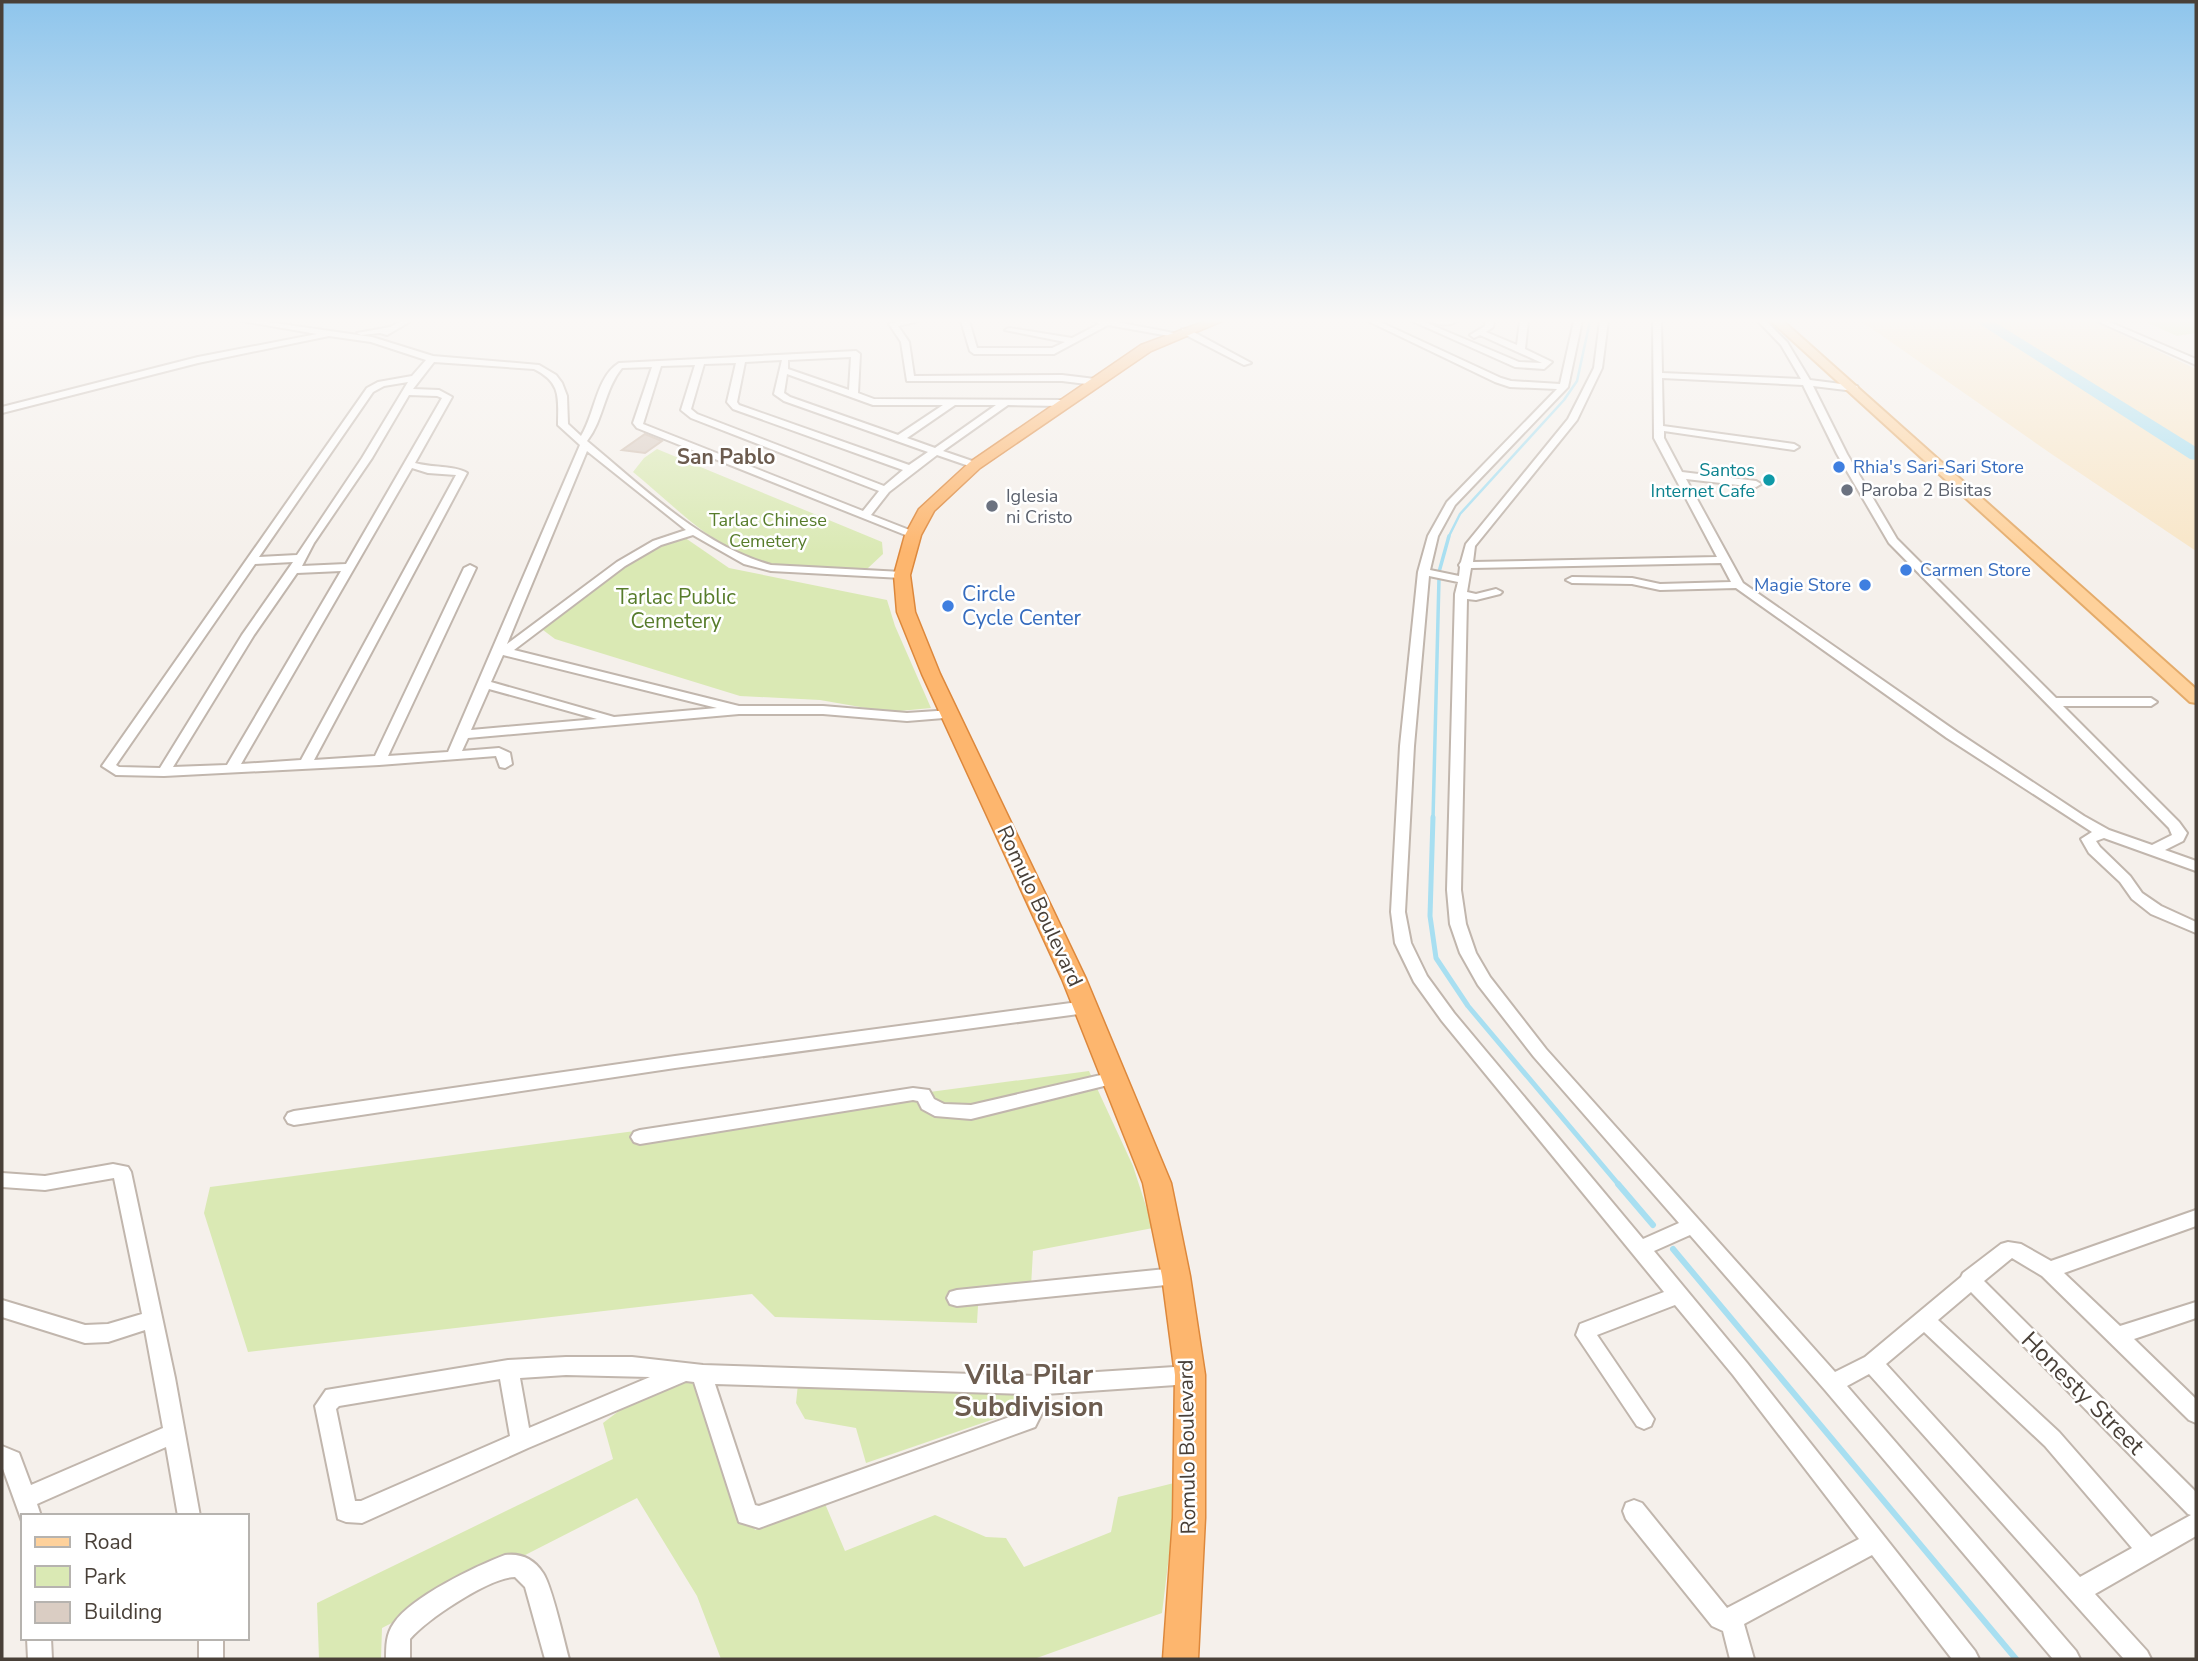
<svg xmlns="http://www.w3.org/2000/svg" width="2198" height="1661" font-family="'Nunito Sans',sans-serif">
<style>
.green{fill:#dae9b4}
.sand{fill:#f8e6c8}
.lines{fill:none;stroke-linecap:round;stroke-linejoin:round}
.stream-far3{stroke:#a8dff1;stroke-width:2.5}
.stream-far2{stroke:#a8dff1;stroke-width:3.5}
.stream-far1{stroke:#a8dff1;stroke-width:5}
.stream{stroke:#a8dff1;stroke-width:6}
.river{fill:#a8dff1;fill-rule:evenodd}
.building{fill:#dacdc3;stroke:#d2c1b3;stroke-width:2}
.minor-casing{stroke:#c1b6ad;stroke-width:4}
.major-casing{stroke:#e4ab6a;stroke-width:4}
.highway-casing{stroke:#dd883c;stroke-width:3}
.minor{fill:#fff;fill-rule:evenodd}
.major{fill:#fed19b;fill-rule:evenodd}
.highway{fill:#fdb66e;fill-rule:evenodd}
.shop-dot{fill:#3f7fe0;stroke:#fff;stroke-width:2.5}
.culture-dot{fill:#0f9aa8;stroke:#fff;stroke-width:2.5}
.worship-dot{fill:#6b7280;stroke:#fff;stroke-width:2.5}
.labels{text-anchor:middle;stroke-width:5;stroke-linejoin:round;paint-order:stroke}
.far-shop-label{font-size:18px;fill:#366cbe;stroke:#fff;text-anchor:start}
.far-culture-label{font-size:18px;fill:#0d838f;stroke:#fff;text-anchor:end}
.far-worship-label{font-size:18px;fill:#5b616d;stroke:#fff;text-anchor:start}
.far-park-label{font-size:18px;fill:#577c2b;stroke:#fff}
.far-quarter-label{font-size:21px;font-weight:bold;fill:#6c5c4f;stroke:#fff}
.shop-label{font-size:21px;fill:#366cbe;stroke:#fff;text-anchor:start}
.park-label{font-size:21px;fill:#577c2b;stroke:#fff}
.street-label{font-size:21px;fill:#494038;stroke:#fff}
.near-street-label{font-size:24px;fill:#494038;stroke:#fff}
.near-neighbourhood-label{font-size:28px;font-weight:bold;fill:#6c5c4f;stroke:#fff}
</style>
<rect width="100%" height="100%" fill="#f5f0eb"/>
<!-- green -->
<path class="green" d="M2144 321H2196V333L2177 336Z
M657 449 882 542 883 554 867 569C841 568 786 571 764 565 717 551 671 503 633 472L644 458Z
M681 535 729 568 887 600 895 626 931 708 889 712 820 700 740 696 555 639 539 627 659 542Z
M1089 1071 1133 1166 1153 1228 1033 1251 1031 1287 979 1289 977 1323 775 1317 752 1294 248 1352 204 1213 210 1187Z
M690 1381 699 1388 755 1530 823 1499 845 1551 935 1515 986 1537 1006 1538 1024 1567 1111 1532 1118 1497 1178 1482 1162 1613 1034 1659H721L697 1596 637 1498 382 1628 381 1659H319L317 1603 613 1459 603 1423 636 1398Z
M798 1384 1013 1393 1026 1408 866 1463 856 1428 805 1419 796 1403Z"/>
<!-- sand -->
<path class="sand" d="M1861 321H2093L2196 369V551L2050 453Z"/>
<g class="lines">
<!-- stream-far3 -->
<path class="stream-far3" d="M1448 538 1460 514 1564 400 1577 381 1590 321"/>
<!-- stream-far2 -->
<path class="stream-far2" d="M1439 572 1449 536
M1433 819 1439 578"/>
<!-- stream-far1 -->
<path class="stream-far1" d="M1433 817 1430 916 1436 958 1468 1006 1619 1185"/>
<!-- stream -->
<path class="stream" d="M1618 1184 1653 1225
M1673 1249 2016 1659"/>
<!-- river -->
<path class="river" d="M1975 321H1993L2196 447V460L2190 459Z"/>
</g>
<!-- building -->
<path class="building" d="M645 434 662 441 645 453 622 450Z"/>
<g class="lines">
<defs>
<path id="minor" d="M242 321H260L372 337 433 356 539 365 556 375 562 383 567 396 568 424 581 436C595 414 596 377 619 363L856 351 860 354 858 393 874 399 1064 400 1069 403 1064 406 1008 405 943 451 978 463V467H972L937 455 889 492 871 515 917 533 918 535 913 538 637 428 633 423 652 367 622 368C604 390 604 419 587 441 643 487 700 545 771 565L902 572 908 575 902 578 771 571 744 564 693 535 661 545 625 566 514 650 739 706H823L907 713 952 710 958 714 956 717 907 721 823 714H739L468 738 462 751 499 748 510 753 512 764 505 768 500 767 496 756 379 765 164 776 116 775 102 766 367 388 378 382 412 376 426 360 371 342 329 336 198 363 2 413V407L198 357 317 334ZM851 357 849 390 788 369V360ZM782 360 774 394 784 401 928 452 909 465 739 405 737 402 745 362ZM434 362 534 369C562 383 558 398 558 425L580 445 448 752 388 756 476 568 470 565 464 568 375 756 314 760 467 473C454 465 431 468 415 463L452 397 439 390 413 389ZM736 363 727 402 733 409 903 470 884 486 697 414 691 409 704 364ZM695 365 681 410 691 418 879 491 863 511 643 424 661 366ZM787 374 873 405H943L898 435 790 397 784 393ZM408 382 362 458 297 555 259 557 373 392 384 386ZM409 395 437 396 442 398 346 564 302 566 314 543 372 458ZM955 405H996L935 448 907 438ZM587 451 686 530 653 541 617 562 507 644ZM412 468 428 473 456 475 301 760 241 764ZM293 562 242 635 160 768 119 767 116 765 255 564ZM341 571 227 765 173 767 254 635 297 573ZM503 655 717 708 614 717 491 682ZM489 689 597 719 471 730Z
M402 321H411L387 335 380 333 361 335 357 333 390 327Z
M900 321H919L898 326 909 342 914 376 1062 375 1095 379 1099 382 1095 385 1062 381H907L901 342 889 324Z
M961 321H969L977 348H1052L1065 342 1005 330 1009 328 1072 338 1099 324 1094 321H1111L1179 334 1175 337 1108 325 1054 354H974L970 351Z
M1368 321H1378L1501 378 1511 381 1560 384 1574 321H1582L1568 387 1455 505 1438 536 1430 570 1459 576 1460 567 1459 565 1461 562 1466 544 1568 419 1594 368 1600 321H1608L1602 368 1577 420 1475 546 1473 562 1717 557 1654 438 1653 321H1661L1662 373 1801 379 1781 345 1758 321H1766L1787 342 1810 380 1857 386 1858 388 1854 391 1813 386 1847 454 1897 539 2056 698H2151L2157 702 2151 706H2063L2179 822 2187 833 2183 841 2165 850 2196 861V871L2104 838 2096 841 2100 847 2130 876 2142 893 2161 906 2196 922V933L2151 914 2132 899 2120 882 2089 853 2081 839 2092 832 1947 738 1736 588 1660 590 1632 584 1572 583 1566 580 1572 577 1632 578 1660 584 1731 582 1721 563 1471 568 1467 592 1476 594 1496 589 1502 592 1500 594 1476 600 1467 599 1461 890 1466 924 1476 953 1490 977 1546 1049 1835 1372 1865 1357 1961 1277 1963 1273 2001 1244 2008 1242 2021 1244 2051 1261 2196 1210V1226L2064 1273 2120 1326 2196 1302V1318L2134 1339 2196 1399V1423L2189 1420 2042 1276 2012 1258 1984 1281 2196 1492V1536L2095 1594 2147 1651 2151 1659H2124L1869 1374 1847 1386 2076 1651 2080 1659H2053L1825 1390 1690 1235 1654 1251 1747 1363 1975 1651 1979 1659H1952L1872 1555 1744 1624 1754 1659H1730L1723 1631 1712 1626 1626 1519 1623 1511 1626 1503 1634 1500 1642 1503 1727 1608 1859 1539 1733 1375 1675 1305 1597 1335 1654 1419 1651 1426 1644 1429 1637 1426 1576 1335 1580 1324 1664 1292 1442 1021 1414 982 1395 943 1391 912 1400 746 1418 572 1428 536 1447 502 1557 389 1510 387 1495 382ZM1662 378 1803 385 1837 454 1889 543 2169 828 2172 835 2152 845 2109 830 2084 816 1957 732 1743 583 1686 479 1756 487 1761 484 1756 481 1682 472 1664 438V431L1794 450 1799 447 1794 444 1663 426ZM1429 576 1458 582 1455 594 1447 890 1450 924 1460 953 1478 985 1534 1057 1679 1223 1643 1239 1454 1013 1427 976 1411 943 1405 912 1414 746ZM1971 1292 2188 1514 2191 1515 2151 1537 2059 1432 1938 1320ZM1924 1332 2045 1446 2132 1548 2080 1577 1886 1364Z
M1412 321H1422L1519 362 1542 363 1480 335 1474 338 1470 335 1485 326 1486 321H1494L1493 327 1486 332 1517 345 1520 321H1528L1525 349 1552 362 1544 369 1515 367Z
M1430 321H1454L1455 322C1450 326 1435 325 1430 321Z
M2097 321H2107L2196 359V365Z
M1182 329H1188L1251 363 1244 365 1182 333Z
M1086 1001 1092 1003 1094 1007 1092 1011 1086 1013 675 1068 294 1125 288 1123 285 1118 288 1113 294 1111 675 1056Z
M1114 1072 1120 1074 1122 1078 1120 1082 971 1119 935 1116 922 1109 918 1101 913 1100 640 1144 634 1142 631 1137 634 1132 640 1130 913 1088 929 1090 934 1099 944 1104 971 1105Z
M113 1164 128 1167 131 1172 175 1378 200 1516H178L166 1447 37 1504 41 1516H23V1524L2 1466V1446L19 1453 31 1485 163 1428 145 1330 108 1342 85 1343 2 1317V1300L85 1325 108 1324 142 1314 114 1178 45 1190 2 1187V1173L45 1176Z
M1176 1268 1183 1270 1186 1276 1183 1282 1176 1284 957 1306 950 1304 947 1298 950 1292 957 1290Z
M566 1357H632L703 1365 1035 1376 1190 1366 1197 1369 1200 1375 1197 1381 1190 1384 1045 1394V1407L1035 1427 759 1528 739 1522 694 1382 686 1381 528 1448 362 1523 346 1522 338 1519 315 1406 326 1390 508 1360ZM566 1375 650 1377 529 1428 520 1378ZM500 1379 510 1436 361 1501H355L336 1409 339 1406ZM715 1384 1025 1394V1406L1021 1413 759 1506 755 1505Z
M505 1555C521 1553 534 1559 543 1573 552 1586 564 1641 569 1659H545L525 1587 515 1577C490 1577 427 1619 410 1639V1659H386C386 1646 386 1634 394 1623 411 1597 476 1566 505 1555Z
M27 1638H51L52 1659H28Z
M199 1638H223V1659H199Z"/>
<path id="major" d="M1771 321H1783L2196 689V703L2190 702Z"/>
<path id="highway" d="M1206 321H1222L1151 351 980 468 934 511 921 535 910 575 915 612 940 674 1086 979 1171 1183 1190 1276 1205 1375V1518L1198 1659H1163L1173 1518 1175 1375 1162 1276 1143 1183 1062 979 922 674 897 612 894 575 905 535 919 509 970 462 1141 345Z"/>
</defs>
<!-- minor casing -->
<use href="#minor" class="minor-casing"/>
<!-- major casing -->
<use href="#major" class="major-casing"/>
<!-- highway casing -->
<use href="#highway" class="highway-casing"/>
<!-- minor -->
<use href="#minor" class="minor"/>
<!-- major -->
<use href="#major" class="major"/>
<!-- highway -->
<use href="#highway" class="highway"/>
</g>
<!-- sky -->
<linearGradient id="sky" x2="0" y2="1"><stop stop-color="#8ec5ec"/><stop offset="0.58" stop-color="#faf8f6"/><stop offset="1" stop-color="#faf8f6" stop-opacity="0"/></linearGradient>
<rect width="2198" height="553" fill="url(#sky)"/>
<!-- markers -->
<g class="shop-dot">
<circle cx="1839" cy="467" r="7"/>
<circle cx="1906" cy="570" r="7"/>
<circle cx="1865" cy="585" r="7"/>
<circle cx="948" cy="606" r="7"/>
</g>
<circle class="culture-dot" cx="1769" cy="480" r="7"/>
<g class="worship-dot">
<circle cx="1847" cy="490" r="7"/>
<circle cx="992" cy="506" r="7"/>
</g>
<g class="labels">
<!-- far-shop labels -->
<g class="far-shop-label">
<text x="1853" y="473">Rhia's Sari-Sari Store</text>
<text x="1920" y="576">Carmen Store</text>
<text x="1851" y="591" text-anchor="end">Magie Store</text>
</g>
<!-- far-culture labels -->
<g class="far-culture-label">
<text x="1755" y="476">Santos<tspan x="1755" dy="21">Internet Cafe</tspan></text>
</g>
<!-- far-worship labels -->
<g class="far-worship-label">
<text x="1861" y="496">Paroba 2 Bisitas</text>
<text x="1006" y="502">Iglesia<tspan x="1006" dy="21">ni Cristo</tspan></text>
</g>
<!-- far-park labels -->
<g class="far-park-label">
<text x="768" y="526">Tarlac Chinese<tspan x="768" dy="21">Cemetery</tspan></text>
</g>
<!-- far-quarter labels -->
<g class="far-quarter-label">
<text x="726" y="464">San Pablo</text>
</g>
<!-- shop labels -->
<g class="shop-label">
<text x="962" y="601">Circle<tspan x="962" dy="24">Cycle Center</tspan></text>
</g>
<!-- park labels -->
<g class="park-label">
<text x="676" y="604">Tarlac Public<tspan x="676" dy="24">Cemetery</tspan></text>
</g>
<!-- street labels -->
<g class="street-label">
<text transform="translate(1040 906) rotate(65)" y="7">Romulo Boulevard</text>
<text transform="translate(1187 1447) rotate(-91)" y="7">Romulo Boulevard</text>
</g>
<!-- near-street labels -->
<g class="near-street-label">
<text transform="translate(2083 1393) rotate(45)" y="8">Honesty Street</text>
</g>
<!-- near-neighbourhood labels -->
<g class="near-neighbourhood-label">
<text x="1029" y="1384">Villa Pilar<tspan x="1029" dy="32">Subdivision</tspan></text>
</g>
</g>
<!-- border -->
<rect width="2198" height="1661" fill="none" stroke="#494038" stroke-width="7"/>
<!-- legend -->
<rect x="21" y="1514" width="228" height="126" fill="#ffffff" stroke="#b6b3af" stroke-width="2"/>
<rect x="35" y="1537" width="35" height="10" fill="#fed19b" stroke="#b6b3af" stroke-width="2"/>
<text x="84" y="1549" font-size="21" fill="#494038">Road</text>
<rect x="35" y="1566" width="35" height="21" fill="#dae9b4" stroke="#b6b3af" stroke-width="2"/>
<text x="84" y="1584" font-size="21" fill="#494038">Park</text>
<rect x="35" y="1602" width="35" height="21" fill="#dacdc3" stroke="#b6b3af" stroke-width="2"/>
<text x="84" y="1619" font-size="21" fill="#494038">Building</text>
</svg>
